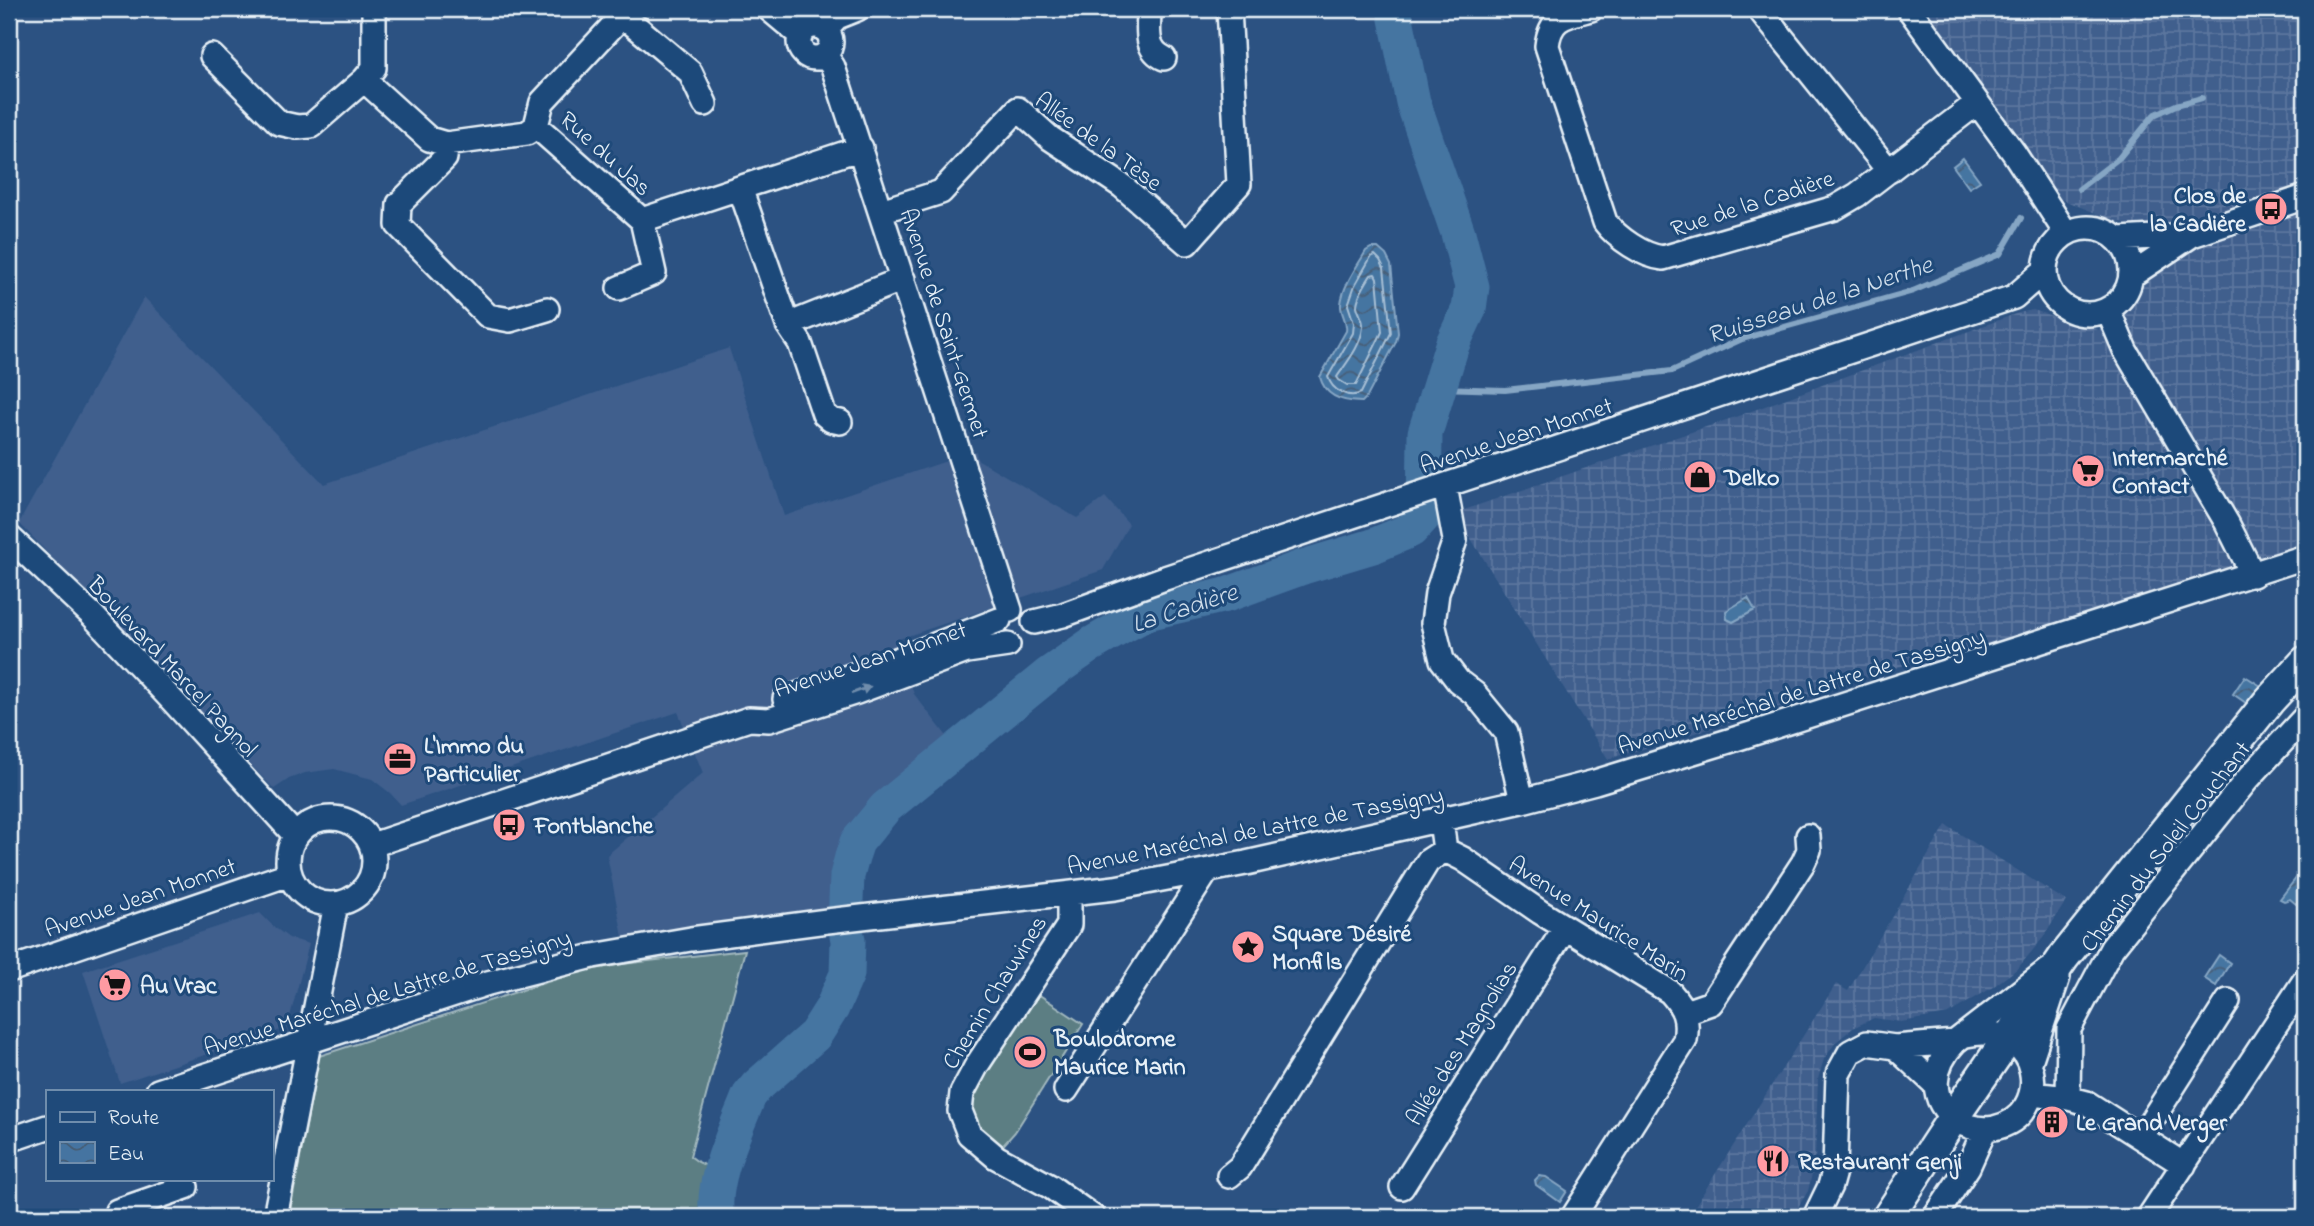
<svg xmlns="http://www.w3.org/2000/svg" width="2314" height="1226" font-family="'Indie Flower',sans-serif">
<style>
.built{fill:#3f5f8d}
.industrial{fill:url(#industrial-grid)}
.garden{fill:#5b7e83;stroke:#a2b8be;stroke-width:2}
.water{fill:url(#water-waves);stroke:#86a6c4;stroke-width:2}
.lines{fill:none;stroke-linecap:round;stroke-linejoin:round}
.shore{stroke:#a7bfd5;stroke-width:2}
.stream{stroke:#86a6c4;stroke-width:6}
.river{stroke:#4574a1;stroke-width:35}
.minor-casing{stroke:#e8f1f8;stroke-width:28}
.major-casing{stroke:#e8f1f8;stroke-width:35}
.minor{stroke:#1f4a7a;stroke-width:23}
.major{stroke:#1f4a7a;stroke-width:30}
.oneway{fill:#6f8dac}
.labels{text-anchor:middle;stroke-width:6;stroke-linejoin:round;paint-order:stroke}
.street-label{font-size:24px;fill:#e8f1f8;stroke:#1f4a7a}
.poi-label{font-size:24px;font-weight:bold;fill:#e8f1f8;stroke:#1f4a7a;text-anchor:start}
.water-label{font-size:26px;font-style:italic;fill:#d0deeb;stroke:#1f4a7a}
</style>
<defs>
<pattern id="industrial-grid" width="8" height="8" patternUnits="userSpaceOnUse" patternTransform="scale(1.75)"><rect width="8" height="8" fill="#3f5f8d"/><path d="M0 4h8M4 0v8" fill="none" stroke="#5b769e"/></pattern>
<pattern id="water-waves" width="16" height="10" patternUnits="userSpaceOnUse" patternTransform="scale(1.75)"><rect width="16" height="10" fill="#4574a1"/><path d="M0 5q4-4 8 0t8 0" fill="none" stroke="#465e76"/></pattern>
</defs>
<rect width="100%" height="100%" fill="#2c5282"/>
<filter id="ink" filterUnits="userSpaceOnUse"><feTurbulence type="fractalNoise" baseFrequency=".0143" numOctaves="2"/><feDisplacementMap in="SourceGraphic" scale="14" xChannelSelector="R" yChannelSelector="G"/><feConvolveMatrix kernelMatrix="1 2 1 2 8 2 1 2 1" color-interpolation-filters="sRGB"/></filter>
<g filter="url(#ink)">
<!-- built -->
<path class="built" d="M144 297 324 484 729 348 784 516 976 451 977 459 1077 518 1105 497 1129 524 1103 570 896 640 914 694 953 744 896 796 854 838 845 873 840 910 714 922 623 937 607 855 703 773 678 712 401 805 390 793 372 779 334 769 305 773 289 779 274 789 19 523Z
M260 913 274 927 289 938 309 944 287 1028 120 1083 83 971Z"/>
<!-- industrial -->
<path class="industrial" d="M1925 9H2305V545L1918 666 1916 661 1755 715 1608 759 1455 513 1738 416 2018 313 2033 310 2099 330 2127 311 2143 280 2138 226 2115 221 2061 199Z
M1946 825 2066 901 2043 938 2017 969 1990 989 1948 1014 1901 1022 1874 1018 1853 1028 1836 1042 1824 1059 1818 1079 1815 1161 1808 1191 1792 1217H1688L1836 984 1848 991Z"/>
<!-- garden -->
<path class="garden" d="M745 950 690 1156 698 1162 718 1171C713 1187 709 1201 713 1217H289L319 1056 578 972 622 964Z
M1035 992 1083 1024 1015 1132 999 1150C987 1138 970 1124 969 1106 968 1083 1020 1014 1035 992Z"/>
<!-- water -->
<path class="water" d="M1963 158 1980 181 1969 188 1953 166Z
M1371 248H1378L1386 255 1391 265 1398 333 1396 342 1367 397 1362 402C1343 402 1325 397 1320 377L1346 331C1348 321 1340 314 1341 304 1343 285 1357 267 1366 251Z
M1748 598 1755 610 1733 622 1727 619 1726 611Z
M2245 676 2261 686 2249 705 2233 694Z
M2300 873 2305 876V889L2296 904 2290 899 2284 901 2280 899Z
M2219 955 2230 963 2216 986 2204 978Z
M1539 1176 1546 1177 1567 1191 1560 1202 1536 1185 1535 1180Z"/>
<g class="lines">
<!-- shore -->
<path class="shore" d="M1375 255 1380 260 1384 268 1391 333 1361 393C1349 399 1332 391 1328 377L1353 333 1354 323 1348 305 1355 285 1371 257Z
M1375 274 1377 278 1382 332 1356 385H1347L1339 380 1337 377C1347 362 1361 346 1363 327 1364 319 1358 313 1357 306 1357 296 1366 283 1371 275Z"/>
<!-- stream -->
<path class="stream" d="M2079 189 2119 158 2154 115 2176 105 2202 98
M1439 388 1505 390 1672 371 1742 339 1913 291 2000 254 2021 218"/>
<!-- river -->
<path class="river" d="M717 1217C710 1181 736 1130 749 1096L757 1086 815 1035 832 1008 847 974 848 940 845 925 847 876 852 857 857 842 885 808 1049 674 1092 644 1123 626 1147 613 1226 595 1303 567 1373 546 1411 530 1424 516 1425 433 1452 345 1469 309 1472 287 1458 233 1413 102 1394 9"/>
<defs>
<path id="minor" d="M374 9V68L364 80 429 139 446 144 527 133 536 126 642 220 861 148
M615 9 690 72 705 104
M769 9 800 35
M1149 9C1149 29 1144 49 1164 58
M1591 9C1565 16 1550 17 1547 46L1605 222C1617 238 1643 256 1663 258L1835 208 1857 195 1977 103
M1759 9 1889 171
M1909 9 2014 153 2066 233
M799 42a16 16 0 1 1 32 0a16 16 0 1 1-32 0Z
M825 30 837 17 857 9
M825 55 833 67 1010 610
M212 56 279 123 297 127 311 126 364 80
M536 126 542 102 622 16
M446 144 445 158 399 204 398 225 488 316 510 320 547 309
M740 188 788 325 800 343 824 414 831 420 840 422
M881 211 941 192 1018 109 1050 138 1122 186 1187 243 1239 184 1229 9
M2045 271a43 43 0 1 1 86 0a43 43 0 1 1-86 0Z
M2118 239 2192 235
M2132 275 2192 235 2305 197
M619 288 654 273 642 220
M2108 310 2125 350 2227 523 2253 575
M788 325 903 279
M1445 486 1455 540 1437 593 1433 623 1442 660 1458 681 1475 694 1506 732 1522 801
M9 537 91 614 172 700 295 835
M1034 622 1063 615 1165 578 2014 297 2045 270
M785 699 899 659 999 620
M288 861a43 43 0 1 1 86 0a43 43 0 1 1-86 0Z
M1441 821 1445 850 1463 859 1540 912 1670 992C1684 1008 1689 1018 1685 1040L1573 1217
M372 845 749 719 769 720 857 692 967 651 1008 645
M1069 894V925L977 1065 962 1093 960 1111 969 1134 996 1157 1051 1187 1093 1217
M9 970 289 874
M1685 1012 1711 1003 1803 863 1809 850 1808 836
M1966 1035C2042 1018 2055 1116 1994 1128 1981 1130 1969 1128 1958 1121 1927 1100 1932 1066 1955 1042L2048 970
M1895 1047 1955 1042
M2030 1062 2058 977
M1066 1090 1207 871
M158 1091 488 983 593 956 691 939 827 921 1115 888 1246 863 1522 801 1595 782 1729 741 2305 557
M2031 1094 2068 1098 2087 1103 2184 1165
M2068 1098 2069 1029 2112 948 2246 781 2305 717
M2141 1137 2228 1001
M9 1140 47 1127
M1229 1176 1240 1167 1428 861 1445 850
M1402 1187 1565 928
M119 1217 117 1211 186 1187 183 1179
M275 1217 336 904
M1815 1217 1830 1186 1835 1168 1838 1074 1850 1052 1867 1043 1895 1047 1936 1085
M1935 1217 1968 1167 1985 1129
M2149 1217 2305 980"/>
<path id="major" d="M1888 1217 1953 1118 2064 957 2269 701 2305 662"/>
</defs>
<!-- minor casing -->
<use href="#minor" class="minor-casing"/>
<!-- major casing -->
<use href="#major" class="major-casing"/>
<!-- minor -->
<use href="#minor" class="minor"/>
<!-- major -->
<use href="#major" class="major"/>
</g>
<!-- one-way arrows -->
<defs><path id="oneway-solid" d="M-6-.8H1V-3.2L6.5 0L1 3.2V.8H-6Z" transform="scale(1.75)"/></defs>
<use class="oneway" href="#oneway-solid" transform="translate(861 690) rotate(-20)"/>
</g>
<!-- icons -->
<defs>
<symbol id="bus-disc" viewBox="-11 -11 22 22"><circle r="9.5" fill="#ff9aa2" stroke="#1f4a7a"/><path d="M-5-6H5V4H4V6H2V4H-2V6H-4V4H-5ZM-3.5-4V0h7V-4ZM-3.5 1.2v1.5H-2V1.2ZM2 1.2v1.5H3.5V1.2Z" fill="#111"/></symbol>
<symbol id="supermarket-disc" viewBox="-11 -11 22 22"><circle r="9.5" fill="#ff9aa2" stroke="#1f4a7a"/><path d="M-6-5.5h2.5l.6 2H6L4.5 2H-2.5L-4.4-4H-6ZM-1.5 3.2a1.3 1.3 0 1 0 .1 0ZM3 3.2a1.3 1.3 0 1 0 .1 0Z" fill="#111"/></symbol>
<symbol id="shop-disc" viewBox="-11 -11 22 22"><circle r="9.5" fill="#ff9aa2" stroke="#1f4a7a"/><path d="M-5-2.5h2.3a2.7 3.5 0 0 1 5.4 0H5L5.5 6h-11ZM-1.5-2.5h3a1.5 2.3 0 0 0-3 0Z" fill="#111"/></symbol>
<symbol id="office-disc" viewBox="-11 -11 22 22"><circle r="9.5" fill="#ff9aa2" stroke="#1f4a7a"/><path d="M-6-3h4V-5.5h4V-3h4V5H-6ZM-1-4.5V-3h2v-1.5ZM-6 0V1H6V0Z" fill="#111"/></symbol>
<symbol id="sight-disc" viewBox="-11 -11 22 22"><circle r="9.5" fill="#ff9aa2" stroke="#1f4a7a"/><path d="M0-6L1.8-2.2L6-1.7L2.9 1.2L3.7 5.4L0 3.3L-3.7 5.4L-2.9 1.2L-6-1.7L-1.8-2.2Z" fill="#111"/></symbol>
<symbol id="stadium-disc" viewBox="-11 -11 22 22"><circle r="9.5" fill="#ff9aa2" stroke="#1f4a7a"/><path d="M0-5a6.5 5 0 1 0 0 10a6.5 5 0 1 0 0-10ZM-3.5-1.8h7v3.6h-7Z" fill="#111"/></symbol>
<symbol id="building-disc" viewBox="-11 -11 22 22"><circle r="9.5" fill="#ff9aa2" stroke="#1f4a7a"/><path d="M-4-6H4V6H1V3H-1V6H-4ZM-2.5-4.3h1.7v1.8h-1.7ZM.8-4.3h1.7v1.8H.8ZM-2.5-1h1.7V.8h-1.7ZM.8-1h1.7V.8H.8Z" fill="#111"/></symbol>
<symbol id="restaurant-disc" viewBox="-11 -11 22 22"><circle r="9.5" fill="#ff9aa2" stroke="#1f4a7a"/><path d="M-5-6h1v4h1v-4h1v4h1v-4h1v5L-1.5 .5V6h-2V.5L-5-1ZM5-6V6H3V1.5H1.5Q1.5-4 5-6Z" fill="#111"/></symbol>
</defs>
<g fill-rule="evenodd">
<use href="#bus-disc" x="2252" y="190" width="38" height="38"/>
<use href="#supermarket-disc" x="2069" y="452" width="38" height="38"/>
<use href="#shop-disc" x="1681" y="458" width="38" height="38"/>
<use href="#office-disc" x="381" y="740" width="38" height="38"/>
<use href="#bus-disc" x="490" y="806" width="38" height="38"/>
<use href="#sight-disc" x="1229" y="928" width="38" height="38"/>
<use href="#supermarket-disc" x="96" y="966" width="38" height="38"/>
<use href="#stadium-disc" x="1011" y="1033" width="38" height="38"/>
<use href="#building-disc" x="2033" y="1103" width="38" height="38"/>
<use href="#restaurant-disc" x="1754" y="1142" width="38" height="38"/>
</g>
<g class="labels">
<!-- street labels -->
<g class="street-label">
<text transform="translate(1099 141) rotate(36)" y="8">Allée de la Tèse</text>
<text transform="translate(606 153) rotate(42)" y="8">Rue du Jas</text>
<text transform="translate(1752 203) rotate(-18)" y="8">Rue de la Cadière</text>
<text transform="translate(945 323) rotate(72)" y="8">Avenue de Saint-Germet</text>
<text transform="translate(1516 435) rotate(-18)" y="8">Avenue Jean Monnet</text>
<text transform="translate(870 659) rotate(-18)" y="8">Avenue Jean Monnet</text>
<text transform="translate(173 666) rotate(47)" y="8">Boulevard Marcel Pagnol</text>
<text transform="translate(1801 691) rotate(-17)" y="8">Avenue Maréchal de Lattre de Tassigny</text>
<text transform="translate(1255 830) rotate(-11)" y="8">Avenue Maréchal de Lattre de Tassigny</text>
<text transform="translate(2165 846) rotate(-52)" y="8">Chemin du Soleil Couchant</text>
<text transform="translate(140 897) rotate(-19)" y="8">Avenue Jean Monnet</text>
<text transform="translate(1599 918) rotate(33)" y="8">Avenue Maurice Marin</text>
<text transform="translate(387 992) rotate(-17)" y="8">Avenue Maréchal de Lattre de Tassigny</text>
<text transform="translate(994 992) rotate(-58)" y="8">Chemin Chauvines</text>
<text transform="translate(1461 1043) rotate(-58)" y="8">Allée des Magnolias</text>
</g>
<!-- poi labels -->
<g class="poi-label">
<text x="2246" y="203" text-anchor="end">Clos de<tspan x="2246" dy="28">la Cadière</tspan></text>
<text x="2112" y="465">Intermarché<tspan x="2112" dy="28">Contact</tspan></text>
<text x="1724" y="485">Delko</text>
<text x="424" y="753">L'Immo du<tspan x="424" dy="28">Particulier</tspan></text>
<text x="534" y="833">Fontblanche</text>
<text x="1272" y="941">Square Désiré<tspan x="1272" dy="28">Monfils</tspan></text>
<text x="140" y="993">Au Vrac</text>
<text x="1054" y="1046">Boulodrome<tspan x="1054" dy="28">Maurice Marin</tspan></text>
<text x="2076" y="1130">Le Grand Verger</text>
<text x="1798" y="1169">Restaurant Genji</text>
</g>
<!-- water labels -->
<g class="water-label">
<text transform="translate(1819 299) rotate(-18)" y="9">Ruisseau de la Nerthe</text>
<text transform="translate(1184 607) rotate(-18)" y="9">La Cadière</text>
</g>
</g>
<!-- margin -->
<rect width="2314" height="1226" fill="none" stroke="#1f4a7a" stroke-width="35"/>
<rect x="18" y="18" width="2279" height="1191" fill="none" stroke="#e8f1f8" stroke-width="2.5" filter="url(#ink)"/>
<!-- legend -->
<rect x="46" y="1090" width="228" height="91" fill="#1f4a7a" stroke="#6f8dac" stroke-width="2"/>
<rect x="60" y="1112" width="35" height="10" fill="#1f4a7a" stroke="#6f8dac" stroke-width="2"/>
<text x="108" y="1124" font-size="21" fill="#e8f1f8">Route</text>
<rect x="60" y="1142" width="35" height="21" fill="url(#water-waves)" stroke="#6f8dac" stroke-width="2"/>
<text x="108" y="1160" font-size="21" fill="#e8f1f8">Eau</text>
</svg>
